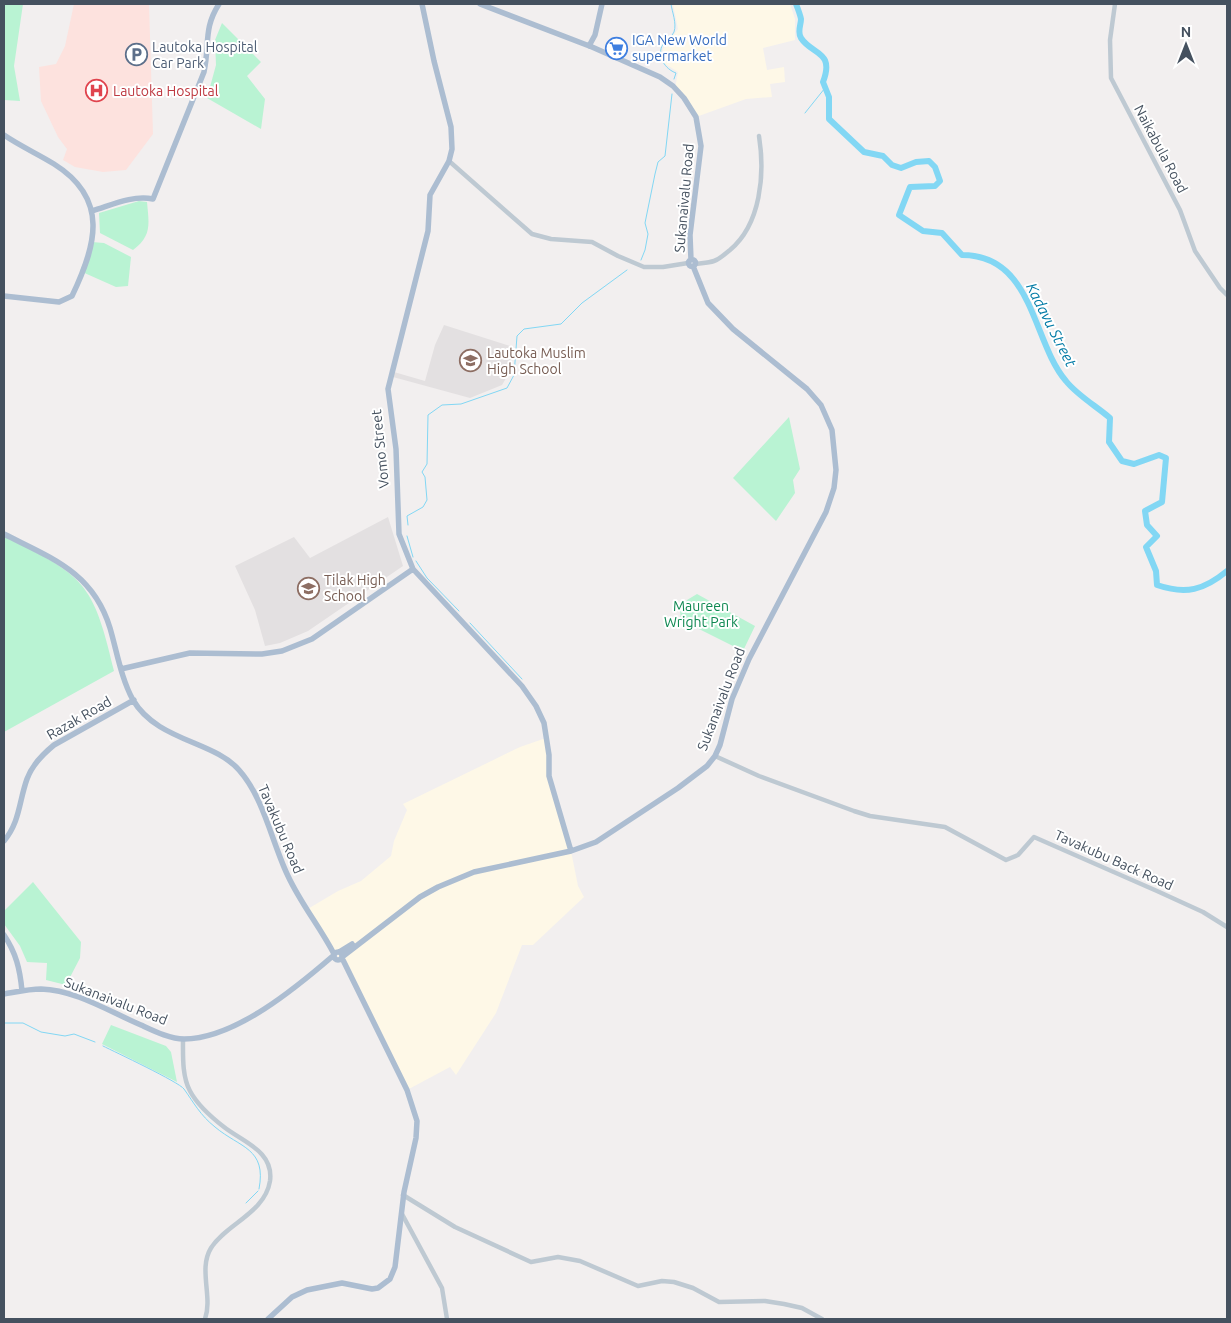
<svg xmlns="http://www.w3.org/2000/svg" width="1231" height="1323" font-family="Ubuntu,sans-serif">
<style>
.commercial{fill:#fef8e7}
.education{fill:#e3e0e1}
.medical{fill:#fde2de}
.green{fill:#b9f3d3}
.lines{fill:none;stroke-linecap:round;stroke-linejoin:round}
.stream{stroke:#82d7f4;stroke-width:1}
.river{stroke:#82d7f4;stroke-width:6}
.minor{stroke:#bec9d2;stroke-width:4.5}
.major{stroke:#acbdd1;stroke-width:5.5}
.labels{text-anchor:middle;stroke-width:4;stroke-linejoin:round;paint-order:stroke}
.shop-label{font-size:14px;fill:#366cbe;stroke:#fff;text-anchor:start}
.service-label{font-size:14px;fill:#4e5e75;stroke:#fff;text-anchor:start}
.health-label{font-size:14px;fill:#be3a42;stroke:#fff;text-anchor:start}
.street-label{font-size:14px;fill:#45515f;stroke:#fff}
.education-label{font-size:14px;fill:#785e54;stroke:#fff;text-anchor:start}
.park-label{font-size:14px;fill:#0e8851;stroke:#fff}
.water-label{font-size:15px;font-style:italic;fill:#027ba6;stroke:#fff}
</style>
<rect width="100%" height="100%" fill="#f2efef"/>
<!-- commercial -->
<path class="commercial" d="M673 4H790L795 19V40L763 48 767 70 784 67 785 82 770 84 772 97 746 99 696 117 675 89 678 72 664 63 663 49 678 29Z
M546 738 549 776 571 851 578 886 584 897 533 945H522L496 1013 456 1075 450 1067 407 1090 336 952 306 910 338 891 361 881 391 856 394 841 407 810 403 804 520 747Z"/>
<!-- education -->
<path class="education" d="M444 325 510 346 513 350 509 373 502 385 470 398 393 377 394 372 425 381 435 345Z
M388 517 403 566 308 631 280 643 265 646 255 610 235 566 294 537 310 558Z"/>
<!-- medical -->
<path class="medical" d="M74 4H149L153 134 126 170 103 172 75 167 63 160 67 149 58 137 41 101 39 67 56 64 65 46Z"/>
<!-- green -->
<path class="green" d="M4 4H23L14 66 20 101 4 100Z
M222 23 261 62 247 76 265 99 261 129 207 98 216 65 215 40Z
M139 201 147 202C149 224 152 236 133 250L100 233 99 213Z
M92 242 104 243 131 257 128 286 116 287 80 271Z
M789 417 800 469 793 480 795 493 776 521 733 478Z
M4 536C84 576 93 581 114 671L4 732Z
M697 594 755 626 743 651 681 620 680 611 687 600Z
M33 882 81 942 80 958 66 985 46 980 47 963 27 962 20 946 4 924V911Z
M111 1025 166 1046 171 1052 177 1082 102 1044Z"/>
<g class="lines">
<!-- stream -->
<path class="stream" d="M671 4C672 12 677 23 674 32 672 37 666 40 663 44 656 56 665 69 676 73L674 79
M805 113 825 88
M641 260 645 250 648 234 645 223 655 174 658 162 665 156 672 94
M408 525 407 516 423 507 427 500 425 477 422 472 427 464 428 415 442 405 461 404 507 388 514 375 517 336 524 329 561 324 582 303 627 270
M407 536 413 557
M416 561 427 578 459 611
M470 623 522 679
M4 1023H23L41 1032 65 1036 74 1034 95 1042
M103 1046C115 1052 179 1082 184 1089 194 1103 200 1115 215 1127 240 1148 267 1148 259 1189
M246 1203 258 1191"/>
<!-- river -->
<path class="river" d="M796 4C798 9 800 14 801 19 801 25 797 32 801 38 812 55 835 51 823 82L829 97V119L864 152 883 156 892 165 901 168 916 162 929 161 935 167 940 181 935 186 910 187 899 215 923 231 942 233 962 255C1034 255 1032 342 1066 381 1077 395 1096 406 1110 418L1109 442 1122 461 1134 464 1159 455 1166 458 1162 502 1145 511 1147 525 1157 536 1146 547 1156 571 1157 585C1186 595 1204 590 1227 571"/>
<!-- minor -->
<path class="minor" d="M1115 4 1110 40 1111 78 1180 210 1195 251 1220 288 1227 295
M449 161 532 234 551 239 592 242 618 256 644 267H663L688 263
M695 264C701 263 708 263 714 261 720 259 725 254 730 250 761 224 765 174 759 136
M715 756 759 776 854 811 870 816 945 827 1006 860 1018 855 1034 837 1157 891 1203 912 1227 927
M183 1039C183 1056 182 1076 190 1091 198 1106 211 1117 224 1127 243 1142 274 1151 270 1181 265 1213 226 1224 211 1248 198 1269 213 1297 205 1319
M403 1195 455 1227 531 1262 558 1257 580 1261 638 1286 662 1281 674 1282 693 1288 719 1302 765 1301 784 1304 802 1308 822 1319
M402 1214 442 1288 447 1319"/>
<!-- major -->
<path class="major" d="M422 4 434 61 451 127 452 149 449 161 430 195 428 231 388 389 396 449 399 534 413 569 522 686 536 706 544 723 549 755V776L571 851
M480 4 592 47 660 77 673 86 684 98 696 117 701 146 690 235 691 260
M589 46 595 35 602 4
M4 135C20 146 38 154 54 164 110 199 96 246 72 296L59 302 4 296
M92 211C112 205 132 195 153 199L204 72C210 44 203 29 219 4
M688.5 263a3.5 3.5 0 1 1 7 0a3.5 3.5 0 1 1-7 0Z
M4 534C51 558 93 572 110 628 117 652 121 678 133 700 157 741 214 741 239 770 264 798 272 843 288 876 301 904 320 927 334 954
M121 669 190 653 262 654 282 651 312 639 413 569
M4 841C20 822 19 801 27 779 32 765 43 754 54 745L134 700
M4 935C16 953 20 969 22 991
M334 956a4 4 0 1 1 8 0a4 4 0 1 1-8 0Z
M339 952 352 944
M342 957 420 897 438 887 474 872 571 851 596 842 678 788 707 766 715 756 720 745 732 699 749 659 826 512 834 488 836 470 832 430 821 405 807 389 733 329 708 303 693 266
M4 994C16 992 29 989 41 989 76 990 110 1012 141 1025 154 1031 170 1039 184 1039 235 1039 297 987 334 955
M268 1319 292 1297 307 1290 342 1283 372 1289 378 1288 390 1279 395 1267 404 1192 416 1138 417 1121 407 1090 342 958"/>
</g>
<!-- icons -->
<defs>
<symbol id="supermarket-ring" viewBox="-11 -11 22 22"><circle r="9.5" fill="#fff" stroke="#3f7fe0" stroke-width="1.5"/><path d="M-6-5.5h2.5l.6 2H6L4.5 2H-2.5L-4.4-4H-6ZM-1.5 3.2a1.3 1.3 0 1 0 .1 0ZM3 3.2a1.3 1.3 0 1 0 .1 0Z" fill="#3f7fe0"/></symbol>
<symbol id="parking-ring" viewBox="-11 -11 22 22"><circle r="9.5" fill="#fff" stroke="#5c6f8a" stroke-width="1.5"/><path d="M-3.5-5.5H1a3.5 3.5 0 0 1 0 7H-1V5.5H-3.5ZM-1-3.4V-.6H.8a1.4 1.4 0 0 0 0-2.8Z" fill="#5c6f8a"/></symbol>
<symbol id="hospital-ring" viewBox="-11 -11 22 22"><circle r="9.5" fill="#fff" stroke="#e0444e" stroke-width="1.5"/><path d="M-5-5h3v3.5h4V-5h3V5h-3V1.5h-4V5h-3Z" fill="#e0444e"/></symbol>
<symbol id="school-ring" viewBox="-11 -11 22 22"><circle r="9.5" fill="#fff" stroke="#8d6e63" stroke-width="1.5"/><path d="M0-5L7-2L0 1L-7-2ZM-4 1L0 2.5L4 1V4Q0 6-4 4Z" fill="#8d6e63"/></symbol>
</defs>
<g fill-rule="evenodd">
<use href="#supermarket-ring" x="604" y="36" width="25" height="25"/>
<use href="#parking-ring" x="124" y="42" width="25" height="25"/>
<use href="#hospital-ring" x="84" y="78" width="25" height="25"/>
<use href="#school-ring" x="458" y="348" width="25" height="25"/>
<use href="#school-ring" x="296" y="576" width="25" height="25"/>
</g>
<g class="labels">
<!-- shop labels -->
<g class="shop-label">
<text x="632" y="45">IGA New World<tspan x="632" dy="16">supermarket</tspan></text>
</g>
<!-- service labels -->
<g class="service-label">
<text x="152" y="52">Lautoka Hospital<tspan x="152" dy="16">Car Park</tspan></text>
</g>
<!-- health labels -->
<g class="health-label">
<text x="113" y="96">Lautoka Hospital</text>
</g>
<!-- street labels -->
<g class="street-label">
<text transform="translate(1161 149) rotate(62)" y="5">Naikabula Road</text>
<text transform="translate(684 198) rotate(-85)" y="5">Sukanaivalu Road</text>
<text transform="translate(380 449) rotate(-96)" y="5">Vomo Street</text>
<text transform="translate(721 699) rotate(-69)" y="5">Sukanaivalu Road</text>
<text transform="translate(79 718) rotate(-30)" y="5">Razak Road</text>
<text transform="translate(281 829) rotate(67)" y="5">Tavakubu Road</text>
<text transform="translate(1114 860) rotate(24)" y="5">Tavakubu Back Road</text>
<text transform="translate(116 1001) rotate(21)" y="5">Sukanaivalu Road</text>
</g>
<!-- education labels -->
<g class="education-label">
<text x="487" y="358">Lautoka Muslim<tspan x="487" dy="16">High School</tspan></text>
<text x="324" y="585">Tilak High<tspan x="324" dy="16">School</tspan></text>
</g>
<!-- park labels -->
<g class="park-label">
<text x="701" y="611">Maureen<tspan x="701" dy="16">Wright Park</tspan></text>
</g>
<!-- water labels -->
<g class="water-label">
<text transform="translate(1051 325) rotate(63)" y="5">Kadavu Street</text>
</g>
</g>
<!-- border -->
<rect width="1231" height="1323" fill="none" stroke="#45515f" stroke-width="10"/>
<!-- north arrow -->
<g transform="translate(1186 45)" stroke="#ffffff" stroke-width="4" paint-order="stroke">
<path d="M0-4L9 19L0 12L-9 19Z" fill="#45515f"/>
<text y="-8" font-size="14" font-weight="bold" text-anchor="middle" fill="#45515f">N</text>
</g>
</svg>
